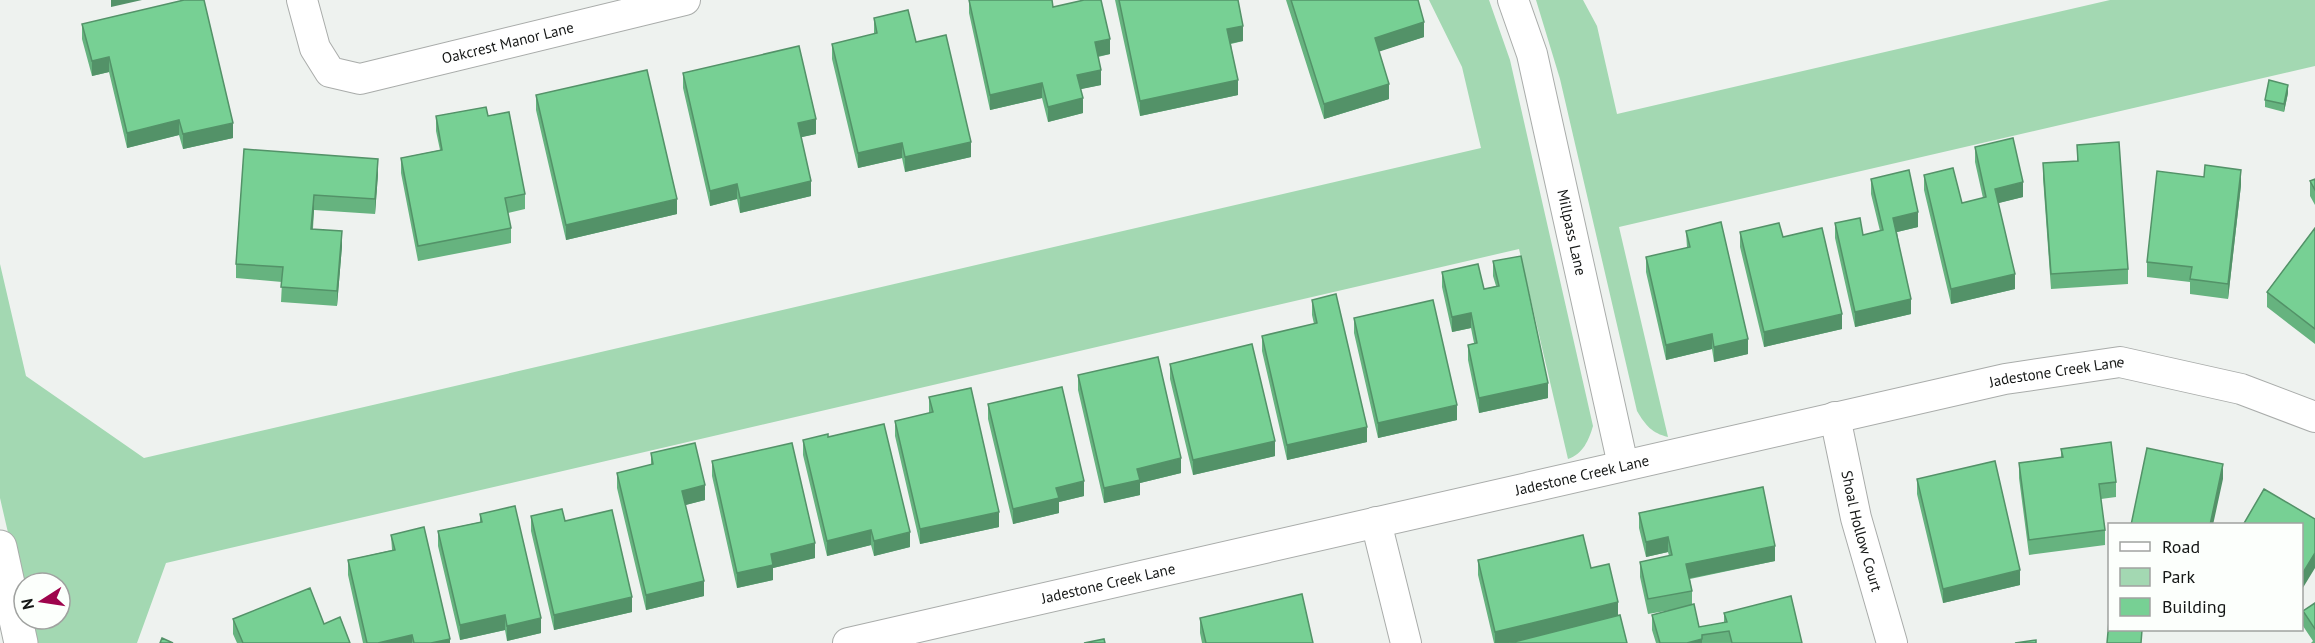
<svg xmlns="http://www.w3.org/2000/svg" width="2315" height="643" font-family="'PT Sans',sans-serif">
<style>
.green{fill:#a3d8b2}
.lines{fill:none;stroke-linecap:round;stroke-linejoin:round}
.minor-casing{stroke:#a9acaa;stroke-width:32}
.secondary-casing{stroke:#a9acaa;stroke-width:35}
.minor{stroke:#fff;stroke-width:30}
.secondary{stroke:#fff;stroke-width:33}
.wall{fill:#66b37f}
.shaded-wall{fill:#539268}
.building{fill:#77d094;stroke:#539268;stroke-width:1.5}
.labels{text-anchor:middle;stroke-width:5;stroke-linejoin:round;paint-order:stroke}
.street-label{font-size:15px;fill:#151716;stroke:#fcfffc}
</style>
<rect width="100%" height="100%" fill="#eef2ef"/>
<!-- green -->
<path class="green" d="M1429 0H1489L1510 60 1593 426C1589 440 1583 454 1568 459L1519 249 166 563 137 643H34L28 619H60V583H24V602L0 498V264L26 376 144 458 1481 148 1462 67Z
M1536 0H1583L1597 26 1617 114 2110 0H2315V66L1619 227 1668 437C1652 433 1646 426 1637 411L1560 79Z"/>
<g class="lines">
<defs>
<g id="minor">
<path id="s1" d="M302 0 315 48 330 72 360 79 685 0"/>
<path id="s2" d="M1513 0 1532 54 1623 465"/>
<path id="s3" d="M1835 417 1856 518 1892 643"/>
<path d="M1376 522 1406 643"/>
<path id="s4" d="M848 643 2005 379 2120 362 2241 389 2315 417"/>
</g>
<path id="secondary" d="M0 547 21 643"/>
</defs>
<!-- minor casing -->
<use href="#minor" class="minor-casing"/>
<!-- secondary casing -->
<use href="#secondary" class="secondary-casing"/>
<!-- minor -->
<use href="#minor" class="minor"/>
<!-- secondary -->
<use href="#secondary" class="secondary"/>
</g>
<!-- wall -->
<path class="wall" d="M969 0H1052L1053 7 1110 54 1098 57 1101 85 1080 89 1083 113 1048 122 1042 98 990 110 969 13Z
M1115 0H1238L1243 41 1231 44 1238 95 1140 116Z
M1286 0H1418L1424 37 1379 51 1389 99 1324 119Z
M874 18 916 42 971 157 905 172 902 158 858 168 832 59V44L874 34Z
M82 24 233 138 183 149 179 135 127 148 109 72 92 76 82 39Z
M683 73 816 134 801 137 811 196 740 213 737 199 710 206 683 88Z
M2288 93 2284 112 2265 107V100Z
M536 95 677 214 566 240 536 110Z
M436 116H488L525 194V209L508 213 511 228V243L418 261 401 173V158L440 150 436 131Z
M2077 145 2128 269V284L2051 289 2043 178V163L2077 161Z
M1975 147 2023 197 1998 203 2015 289 1951 304 1924 190V175L1962 203 1983 198 1975 162Z
M244 149 378 174 375 214 314 210 313 229 342 246 337 306 281 302 282 282 236 278V264Z
M1871 179 1918 227 1897 232 1911 314 1855 327 1835 238V223L1863 235 1880 231 1871 194Z
M2315 179V205L2310 196V181Z
M2241 185 2228 299 2190 294V282L2147 277V262Z
M2315 228V344L2267 307V292Z
M1686 231 1748 354 1714 362 1712 349 1666 360 1646 272V257L1687 248Z
M1740 232 1783 237 1842 329 1764 347 1740 247Z
M1493 261 1548 398 1479 413 1468 360V345L1474 343 1471 328 1452 332 1442 287V272L1484 289 1496 286 1493 276Z
M1312 300 1367 442 1287 460 1262 351V336L1314 324 1312 315Z
M1354 318 1457 420 1378 438 1354 333Z
M1170 364 1275 456 1193 475 1170 379Z
M1078 375 1181 473 1140 483V495L1104 503 1078 390Z
M929 397 999 527 920 544 895 436V421L929 413Z
M988 404 1084 496 1059 502V513L1013 524 988 419Z
M828 437 910 547 874 556 871 545 827 556 803 455V440Z
M2061 449 2116 482V497L2101 499 2105 530V545L2029 555 2019 478V463L2061 458Z
M651 453 705 500 685 505 704 596 646 610 617 488V473L651 465Z
M712 461 815 558 773 568V580L737 588 712 476Z
M1917 479 2020 585 1943 603 1917 494Z
M1639 513 1775 561 1690 579 1692 591V605L1699 627 1724 623V613L1802 643H1656L1652 630V615L1677 609 1648 614 1640 577V562L1669 556 1668 552 1646 557 1639 528Z
M480 514 541 633 507 641 505 630 460 640 438 546V531L480 522Z
M531 516 565 521 632 612 554 630 531 531Z
M391 535 450 643H363L348 575V560L392 550Z
M1478 560 1591 568 1618 615 1509 643H1494L1478 575Z
M2315 603V643H2311L2313 641 2303 626V611Z
M1200 618 1313 643H1202L1200 633Z
M233 619 324 624 350 643H237L233 634Z"/>
<!-- shaded-wall -->
<path class="shaded-wall" d="M111 0H142L111 7Z
M1424 22V37L1375 53V38Z
M1243 26V41L1227 44V29Z
M1110 39V54L1095 57V42Z
M109 57V72L92 76V61Z
M1101 70V85L1077 90V75Z
M1238 80V95L1140 116V101Z
M1042 83V98L990 110V95Z
M1389 84V99L1324 119V104Z
M2288 85V93L2284 112V104Z
M1083 98V113L1048 122V107Z
M816 119V134L798 138V123Z
M179 120V135L127 148V133Z
M233 123V138L183 149V134Z
M971 142V157L905 172V157Z
M902 143V158L858 168V153Z
M378 159V174L375 214V199Z
M2241 170V185L2228 299V284Z
M811 181V196L740 213V198Z
M2023 182V197L1995 204V189Z
M737 184V199L710 206V191Z
M314 195V210L311 244V229Z
M677 199V214L566 240V225Z
M1918 212V227L1893 233V218Z
M342 231V246L337 306V291Z
M2015 274V289L1951 304V289Z
M1911 299V314L1855 327V312Z
M1471 313V328L1452 332V317Z
M1842 314V329L1764 347V332Z
M1712 334V349L1666 360V345Z
M1748 339V354L1714 362V347Z
M1548 383V398L1479 413V398Z
M1457 405V420L1378 438V423Z
M1367 427V442L1287 460V445Z
M1275 441V456L1193 475V460Z
M1181 458V473L1140 483V495L1104 503V488L1137 469Z
M2223 464V479L2213 525H2210Z
M1084 481V496L1059 502V513L1013 524V509L1056 488Z
M705 485V500L682 506V491Z
M999 512V527L920 544V529Z
M871 530V545L827 556V541Z
M910 532V547L874 556V541Z
M1668 537V552L1646 557V542Z
M815 543V558L773 568V580L737 588V573L771 554Z
M1775 546V561L1686 579V564Z
M2315 553V568L2301 591V576Z
M2020 570V585L1943 603V589Z
M704 581V596L646 610V595Z
M632 597V612L554 630V615Z
M1618 602V617L1509 643H1495V632Z
M505 615V630L460 640V625Z
M541 618V633L507 641V626Z
M412 635V643H378Z
M450 639V643H431Z
M1702 639V643H1687Z"/>
<!-- building -->
<path class="building" d="M184 0H204L233 123 183 134 179 120 127 133 109 57 92 61 82 24Z
M969 0H1052L1053 7 1084 0H1101L1110 39 1095 42 1101 70 1077 75 1083 98 1048 107 1042 83 990 95Z
M1119 0H1238L1243 26 1227 29 1238 80 1140 101Z
M1291 0H1418L1424 22 1375 38 1389 84 1324 104Z
M908 10 916 42 946 35 971 142 905 157 902 143 858 153 832 44 877 33 874 18Z
M799 46 816 119 798 123 811 181 740 198 737 184 710 191 683 73Z
M647 70 677 199 566 225 536 95Z
M2269 80 2288 85 2284 104 2265 100Z
M486 107 488 116 509 112 525 194 505 198 511 228 418 246 401 158 442 150 436 116Z
M2013 138 2023 182 1995 189 2015 274 1951 289 1924 175 1953 168 1962 203 1986 197 1975 147Z
M2119 142 2128 269 2051 274 2043 163 2078 161 2077 145Z
M244 149 378 159 375 199 314 195 311 229 342 231 337 291 281 287 283 267 236 264Z
M2205 165 2241 170 2228 284 2190 279 2192 267 2147 262 2157 171 2204 177Z
M1909 170 1918 212 1893 218 1911 299 1855 312 1835 223 1860 218 1863 235 1883 230 1871 179Z
M2315 179V190L2310 181Z
M1721 222 1748 339 1714 347 1712 334 1666 345 1646 257 1690 247 1686 231Z
M1779 223 1783 237 1822 228 1842 314 1764 332 1740 232Z
M2315 228V329L2267 292Z
M1521 256 1548 383 1479 398 1468 345 1477 343 1471 313 1452 317 1442 272 1478 264 1484 289 1499 286 1493 261Z
M1336 294 1367 427 1287 445 1262 336 1317 323 1312 300Z
M1433 300 1457 405 1378 423 1354 318Z
M1252 344 1275 441 1193 460 1170 364Z
M1158 357 1181 458 1137 469 1140 480 1104 488 1078 375Z
M1062 387 1084 481 1056 488 1059 498 1013 509 988 404Z
M971 388 999 512 920 529 895 421 933 412 929 397Z
M884 424 910 532 874 541 871 530 827 541 803 440 828 434V437Z
M2111 442 2116 482 2099 484 2105 530 2029 540 2019 463 2063 457 2061 449Z
M695 443 705 485 682 491 704 581 646 595 617 473 653 464 651 453Z
M792 443 815 543 771 554 773 565 737 573 712 461Z
M2147 448 2223 464 2210 525H2131Z
M1995 461 2020 570 1943 589 1917 479Z
M1763 487 1775 546 1686 564 1692 591 1648 599 1640 562 1672 555 1668 537 1646 542 1639 513Z
M2264 489 2315 519V553L2301 576V525H2243Z
M515 506 541 618 507 626 505 615 460 625 438 531 482 522 480 514Z
M562 509 565 521 612 510 632 597 554 615 531 516Z
M424 527 450 639 431 643H414L412 635 378 643H367L348 560 395 550 391 535Z
M1583 535 1591 568 1609 564 1618 602 1495 632 1478 560Z
M310 588 324 624 340 617 350 643H243L233 619Z
M1302 594 1313 643H1206L1200 618Z
M1791 596 1802 643H1732L1729 631 1702 635V639L1687 643H1660L1652 615 1694 604 1699 627 1727 622 1724 613Z
M2315 603V629L2303 611Z
M1620 615 1627 643H1510Z
M2109 621V630H2142L2141 643H2107Z
M162 638 173 643H160Z
M1104 639 1105 643H1084Z
M2036 640V643H2015Z"/>
<g class="labels">
<!-- street labels -->
<g class="street-label">
<text dy="5" stroke="none"><textPath href="#s1" startOffset="261">Oakcrest Manor Lane</textPath></text>
<text dy="5" stroke="none"><textPath href="#s2" startOffset="240">Millpass Lane</textPath></text>
<text dy="5" stroke="none"><textPath href="#s4" startOffset="1239">Jadestone Creek Lane</textPath></text>
<text dy="5" stroke="none"><textPath href="#s4" startOffset="753">Jadestone Creek Lane</textPath></text>
<text dy="5" stroke="none"><textPath href="#s3" startOffset="117">Shoal Hollow Court</textPath></text>
<text dy="5" stroke="none"><textPath href="#s4" startOffset="267">Jadestone Creek Lane</textPath></text>
</g>
</g>
<!-- legend -->
<rect x="2108" y="523" width="195" height="108" fill="#fcfffc" stroke="#a0a2a0" stroke-width="1.5"/>
<rect x="2120" y="542" width="30" height="9" fill="#ffffff" stroke="#a0a2a0" stroke-width="1.5"/>
<text x="2162" y="553" font-size="18" fill="#151716">Road</text>
<rect x="2120" y="568" width="30" height="18" fill="#a3d8b2" stroke="#a0a2a0" stroke-width="1.5"/>
<text x="2162" y="583" font-size="18" fill="#151716">Park</text>
<rect x="2120" y="598" width="30" height="18" fill="#77d094" stroke="#a0a2a0" stroke-width="1.5"/>
<text x="2162" y="613" font-size="18" fill="#151716">Building</text>
<!-- north arrow -->
<g transform="translate(42 601) rotate(258)"><circle r="28" fill="#fcfffc" stroke="#a0a2a0" stroke-width="1.5"/>
<path d="M0-4.5L10 22L0 15L-10 22Z" fill="#9e044c"/>
<text y="-9" font-size="16" font-weight="bold" text-anchor="middle" fill="#151716">N</text>
</g>
</svg>
